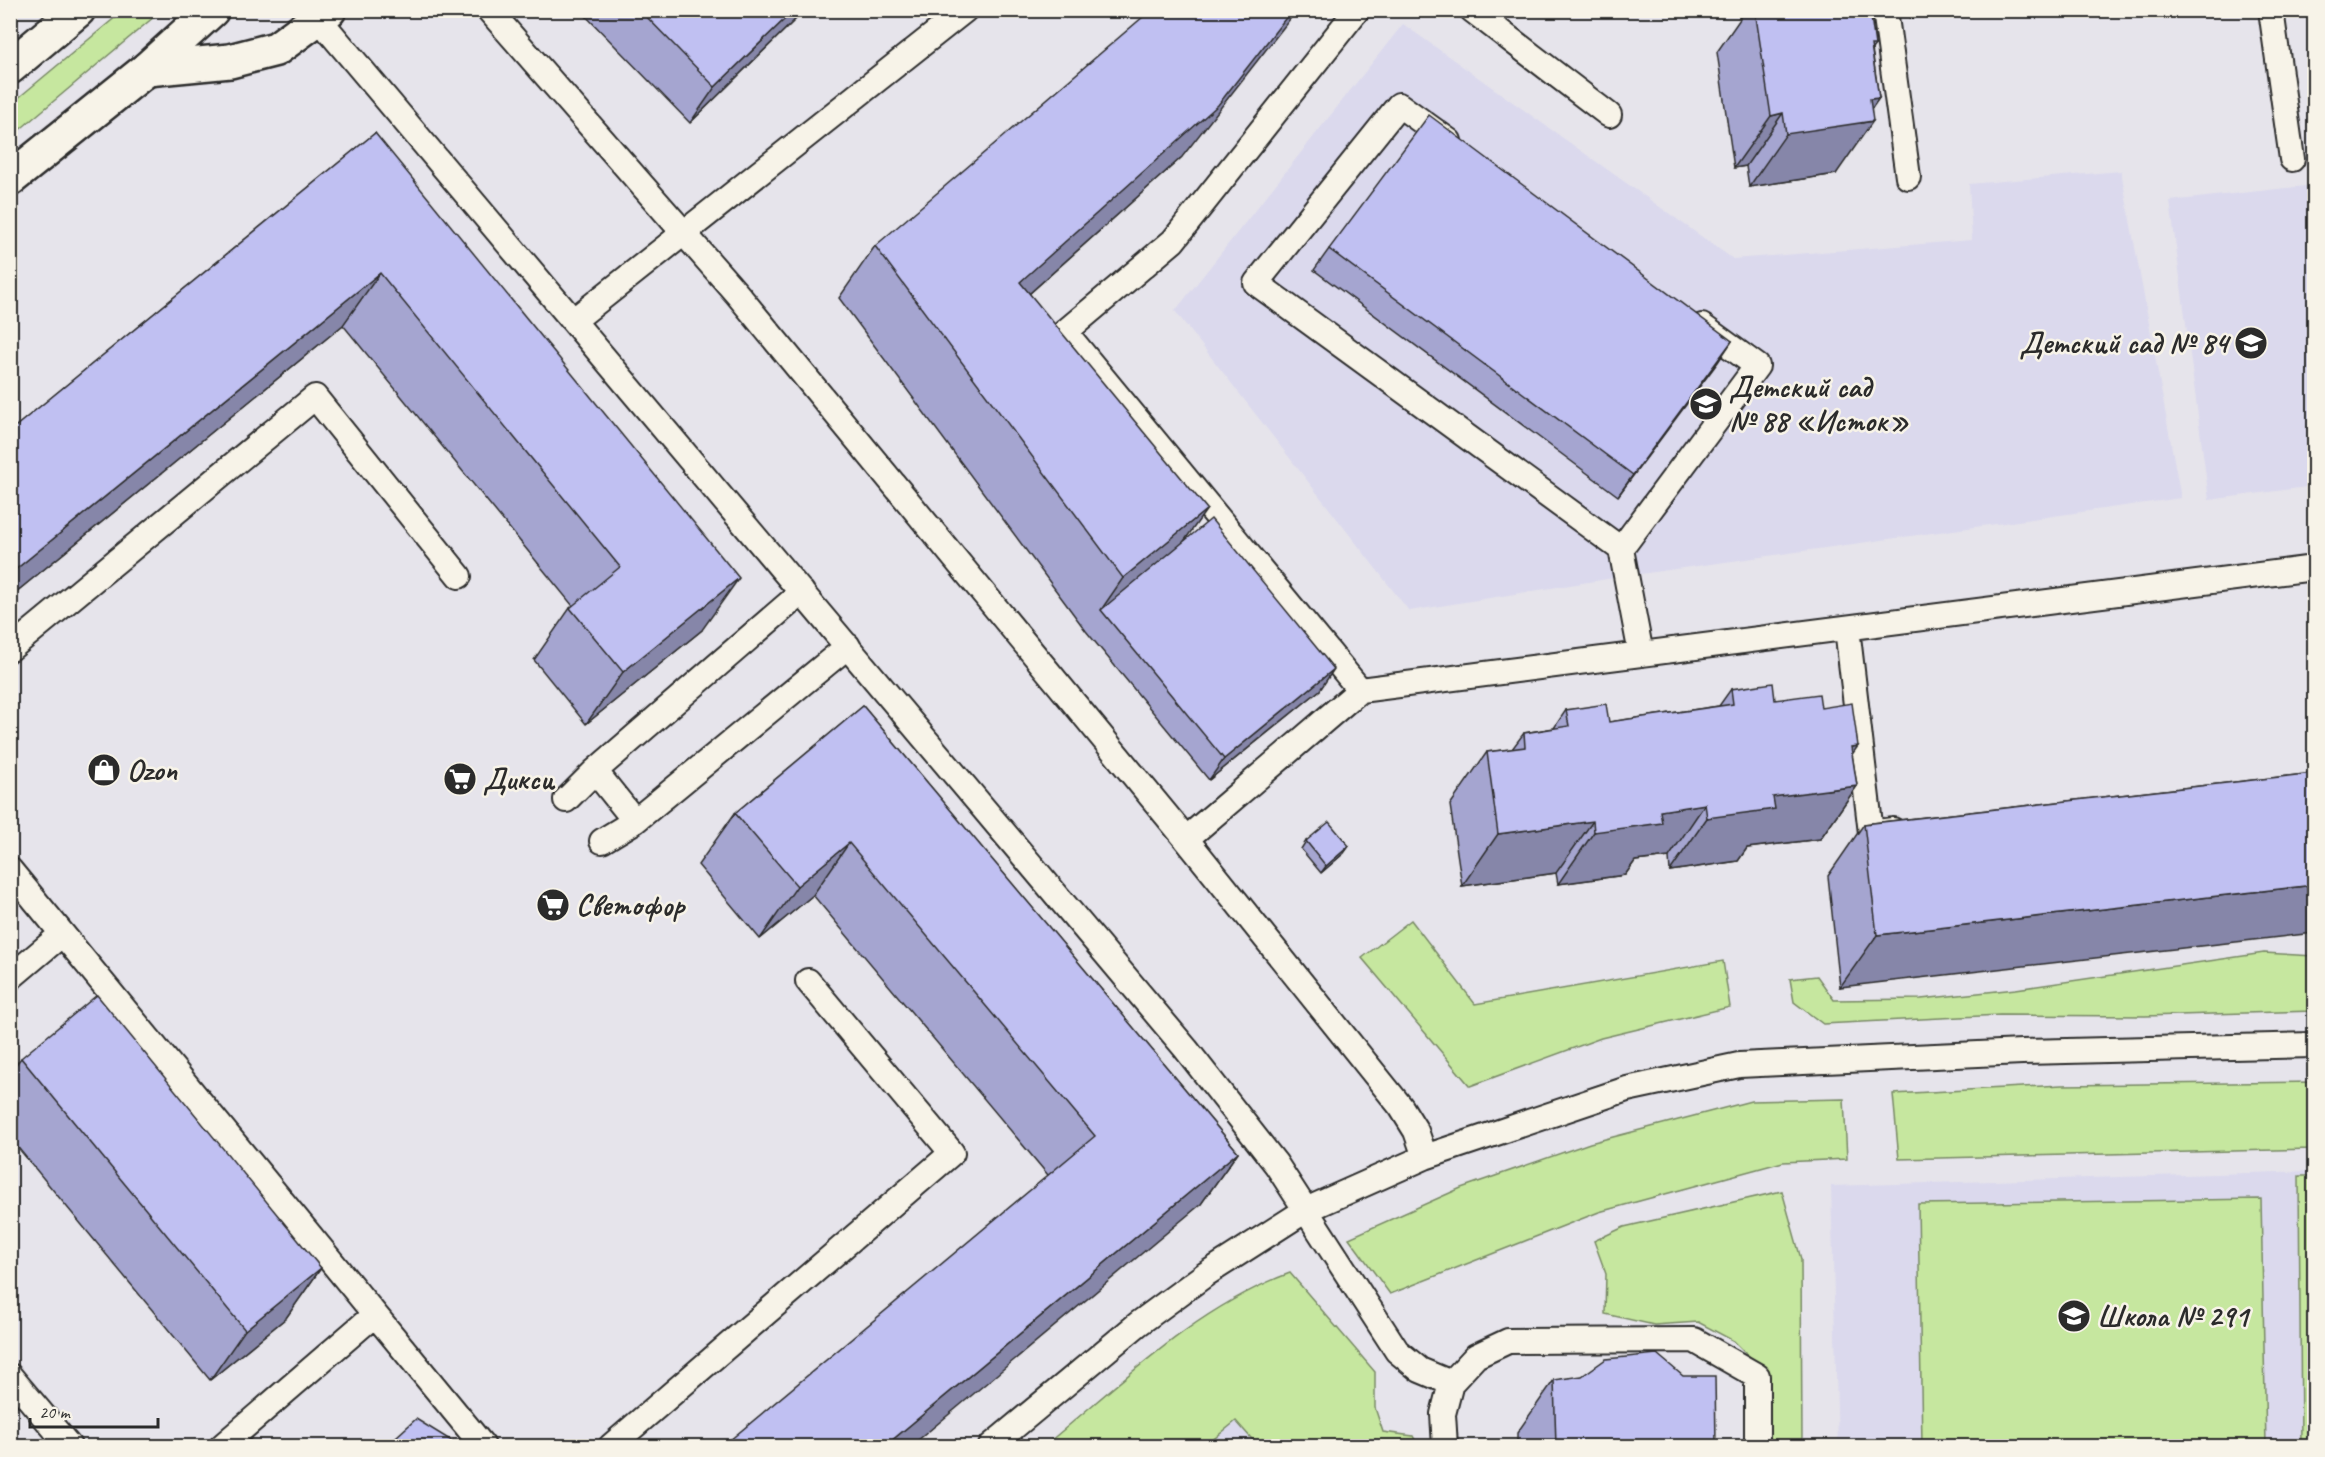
<svg xmlns="http://www.w3.org/2000/svg" width="2325" height="1457" font-family="Caveat,sans-serif">
<style>
.built{fill:#dbd9ed}
.green{fill:#c6e79f;stroke:#788965;stroke-width:1.5}
.lines{fill:none;stroke-linecap:round;stroke-linejoin:round}
.lane-casing{stroke:#2b2b2b;stroke-width:28}
.street-casing{stroke:#2b2b2b;stroke-width:38}
.secondary-casing{stroke:#2b2b2b;stroke-width:38}
.lane{stroke:#f7f3e8;stroke-width:24}
.street{stroke:#f7f3e8;stroke-width:33}
.secondary{stroke:#f7f3e8;stroke-width:33}
.wall{fill:#a5a5d0;stroke:#2b2b2b;stroke-width:1.5}
.shaded-wall{fill:#8686a9;stroke:#2b2b2b;stroke-width:1.5}
.building{fill:#c0c0f2;stroke:#2b2b2b;stroke-width:1.5}
.labels{text-anchor:middle;stroke-width:5;stroke-linejoin:round;paint-order:stroke}
.poi-label{font-size:30px;font-weight:bold;fill:#2b2b2b;stroke:#f7f3e8;text-anchor:start}
</style>
<rect width="100%" height="100%" fill="#e6e4eb"/>
<filter id="ink" filterUnits="userSpaceOnUse"><feTurbulence type="fractalNoise" baseFrequency=".0167" numOctaves="2"/><feDisplacementMap in="SourceGraphic" scale="12" xChannelSelector="R" yChannelSelector="G"/><feConvolveMatrix kernelMatrix="1 2 1 2 8 2 1 2 1" color-interpolation-filters="sRGB"/></filter>
<g filter="url(#ink)">
<!-- built -->
<path class="built" d="M1403 24 1733 259 1972 240 1969 184 2121 171 2181 498 1626 576 1409 611 1175 311Z
M2314 185V486L2209 500 2170 201Z
M2314 1171V1446H1838L1831 1186Z
M1236 1421 1258 1446H1205Z"/>
<!-- green -->
<path class="green" d="M123 11H161L11 137V104Z
M1411 920 1475 1004 1723 961 1730 1007 1601 1038 1470 1086 1362 958Z
M2264 953 2314 956V1011L2145 1016 2000 1015 1823 1024 1794 1002 1790 979 1817 976 1834 1000 1921 999 2016 989Z
M2314 1082V1149L1899 1159 1893 1094 2062 1085Z
M1844 1099 1847 1159 1783 1162 1599 1212 1390 1294 1349 1238 1461 1188 1590 1143 1751 1101Z
M2299 1176H2314V1446H2301Z
M1782 1191 1801 1259 1802 1446H1769L1768 1375 1734 1341 1698 1322 1654 1325 1605 1314 1606 1274 1594 1241 1624 1227Z
M2261 1199 2266 1446H1922L1918 1204Z
M1290 1273 1375 1372V1408L1383 1432 1413 1436 1418 1446H1258L1236 1421 1205 1446H1044C1121 1383 1195 1308 1290 1273Z"/>
<g class="lines">
<defs>
<path id="lane" d="M489 10 738 295 1186 839 1401 1107 1416 1131 1425 1157
M1357 10 1173 241 1065 332 1360 690
M1472 10 1609 115
M1885 10 1908 177
M2271 10 2292 159
M319 19 1186 1049 1276 1164 1397 1351 1420 1370 1451 1383 1443 1414 1445 1446
M1449 141 1399 105 1256 283 1621 549
M574 320 965 10
M1847 628 1871 833 1893 830
M10 649 315 397 459 576
M1641 654 1621 549 1757 366 1702 326
M595 771 635 821
M566 800 595 771 802 592
M1186 839 1360 690 2314 568
M602 841 635 821 848 646
M10 870 483 1446
M10 978 62 934
M10 1376 69 1446
M1451 1383 1476 1356 1508 1341 1694 1340 1757 1376V1446
M222 1446 373 1316
M611 1446 952 1153 808 981
M991 1446 1138 1324 1206 1274 1306 1210 1425 1157 1627 1089 1739 1065 2022 1052 2314 1045"/>
<path id="street" d="M147 69 230 61 276 49 329 10"/>
<path id="secondary" d="M10 67 78 10
M10 179 147 69 212 10"/>
</defs>
<!-- lane casing -->
<use href="#lane" class="lane-casing"/>
<!-- street casing -->
<use href="#street" class="street-casing"/>
<!-- secondary casing -->
<use href="#secondary" class="secondary-casing"/>
<!-- lane -->
<use href="#lane" class="lane"/>
<!-- street -->
<use href="#street" class="street"/>
<!-- secondary -->
<use href="#secondary" class="secondary"/>
</g>
<!-- wall -->
<path class="wall" d="M580 10H805L690 123Z
M1739 10H1870L1875 45 1872 49 1879 98 1871 109 1836 174 1749 187 1746 166 1734 168 1717 52 1740 19Z
M1910 10H1951L1949 13 1911 18Z
M375 133 702 630 586 724 534 660 570 608 573 606 343 325 10 597V431Z
M1182 157 1029 294 1185 541 1320 690 1209 780 1086 631 839 298 875 246Z
M1329 249 1732 341 1618 496 1314 270Z
M1731 689 1775 700 1821 708 1852 754 1857 786 1820 839 1747 848 1738 861 1670 871 1669 857 1635 861 1625 875 1558 884 1556 873 1462 886 1450 805 1487 752 1512 749 1524 733 1554 728 1566 710 1609 722 1719 706Z
M863 706 1238 1152 1201 1204 1048 1175 813 895 760 939 698 865 735 813Z
M2314 773 1840 987 1828 876 1864 824Z
M1306 841 1349 846 1344 853 1321 873 1301 849Z
M21 1058 321 1268 286 1318 210 1380 10 1138V1072Z
M1554 1380 1716 1446H1517V1433Z"/>
<!-- shaded-wall -->
<path class="shaded-wall" d="M794 10H805L690 123 715 87Z
M1292 10H1297L1182 157 983 335 1020 282Z
M1916 10H1951L1949 13 1911 18Z
M1879 98 1862 123 1873 121 1836 174 1749 187 1786 134 1870 99Z
M1783 113 1746 166 1734 168 1771 116Z
M380 273 343 325 10 597V574Z
M1732 341 1718 362 1618 496 1633 475Z
M1207 509 1170 561 1101 610 1123 578Z
M739 578 702 630 586 724 623 672Z
M1334 669 1320 690 1209 780 1224 759Z
M1858 746 1827 790 1857 786 1820 839 1747 848 1738 861 1670 871 1707 818 1773 797 1851 747Z
M1705 804 1669 857 1635 861 1625 875 1558 884 1594 832 1660 811Z
M1593 821 1556 873 1462 886 1498 834Z
M849 843 813 895 760 939 797 886Z
M1349 846 1344 853 1321 873 1326 866Z
M2314 885V933L1840 987 1877 935Z
M1238 1152 1201 1204 911 1446H885Z
M321 1268 286 1318 210 1380 245 1330Z"/>
<!-- building -->
<path class="building" d="M640 10H794L715 87Z
M1148 10H1292L1218 105 1020 282 1207 509 1123 578 875 246 1144 16Z
M1755 10H1870L1875 45H1871L1879 98 1870 99 1873 121 1786 134 1783 113 1771 116Z
M1429 115 1732 341 1633 475 1329 249Z
M375 133 739 578 623 672 570 608 620 567 380 273 10 574V431Z
M1211 519 1334 669 1224 759 1101 610Z
M1773 683 1775 700 1819 694 1821 708 1852 703 1858 746 1851 747 1857 786 1773 797 1775 809 1707 818 1705 804 1660 811 1662 823 1594 832 1593 821 1498 834 1487 752 1525 747 1524 733 1569 726 1566 710 1606 704 1609 722 1733 704 1731 689Z
M863 706 1238 1152 885 1446H723L1095 1136 849 843 797 886 735 813Z
M2314 773V885L1877 935 1864 824Z
M1329 822 1349 846 1326 866 1306 841Z
M97 995 321 1268 245 1330 21 1058Z
M1657 1354 1683 1376H1715L1716 1446H1556L1554 1380 1582 1376 1606 1359Z
M416 1419 460 1446H386Z"/>
</g>
<!-- icons -->
<defs>
<symbol id="school-disc" viewBox="-11 -11 22 22"><circle r="9.5" fill="#2b2b2b" stroke="#f7f3e8"/><path d="M0-5L7-2L0 1L-7-2ZM-4 1L0 2.5L4 1V4Q0 6-4 4Z" fill="#fff"/></symbol>
<symbol id="shop-disc" viewBox="-11 -11 22 22"><circle r="9.5" fill="#2b2b2b" stroke="#f7f3e8"/><path d="M-5-2.5h2.3a2.7 3.5 0 0 1 5.4 0H5L5.5 6h-11ZM-1.5-2.5h3a1.5 2.3 0 0 0-3 0Z" fill="#fff"/></symbol>
<symbol id="supermarket-disc" viewBox="-11 -11 22 22"><circle r="9.5" fill="#2b2b2b" stroke="#f7f3e8"/><path d="M-6-5.5h2.5l.6 2H6L4.5 2H-2.5L-4.4-4H-6ZM-1.5 3.2a1.3 1.3 0 1 0 .1 0ZM3 3.2a1.3 1.3 0 1 0 .1 0Z" fill="#fff"/></symbol>
</defs>
<g fill-rule="evenodd">
<use href="#school-disc" x="2232" y="324" width="38" height="38"/>
<use href="#school-disc" x="1687" y="385" width="38" height="38"/>
<use href="#shop-disc" x="85" y="751" width="38" height="38"/>
<use href="#supermarket-disc" x="441" y="760" width="38" height="38"/>
<use href="#supermarket-disc" x="534" y="886" width="38" height="38"/>
<use href="#school-disc" x="2055" y="1297" width="38" height="38"/>
</g>
<g class="labels">
<!-- poi labels -->
<g class="poi-label">
<text x="2228" y="353" text-anchor="end">Детский сад № 84</text>
<text x="1729" y="397">Детский сад<tspan x="1729" dy="34">№ 88 «Исток»</tspan></text>
<text x="127" y="780">Ozon</text>
<text x="483" y="789">Дикси</text>
<text x="576" y="915">Светофор</text>
<text x="2097" y="1326">Школа № 291</text>
</g>
</g>
<!-- margin -->
<rect width="2325" height="1457" fill="none" stroke="#f7f3e8" stroke-width="36"/>
<rect x="18" y="18" width="2289" height="1421" fill="none" stroke="#2b2b2b" stroke-width="2" filter="url(#ink)"/>
<!-- scale -->
<path d="M30 1418v9h128v-9" fill="none" stroke="#2b2b2b" stroke-width="3"/>
<text x="39" y="1418" font-size="18" fill="#2b2b2b" stroke="#f7f3e8" stroke-width="4.5" paint-order="stroke">20 m</text>
</svg>
